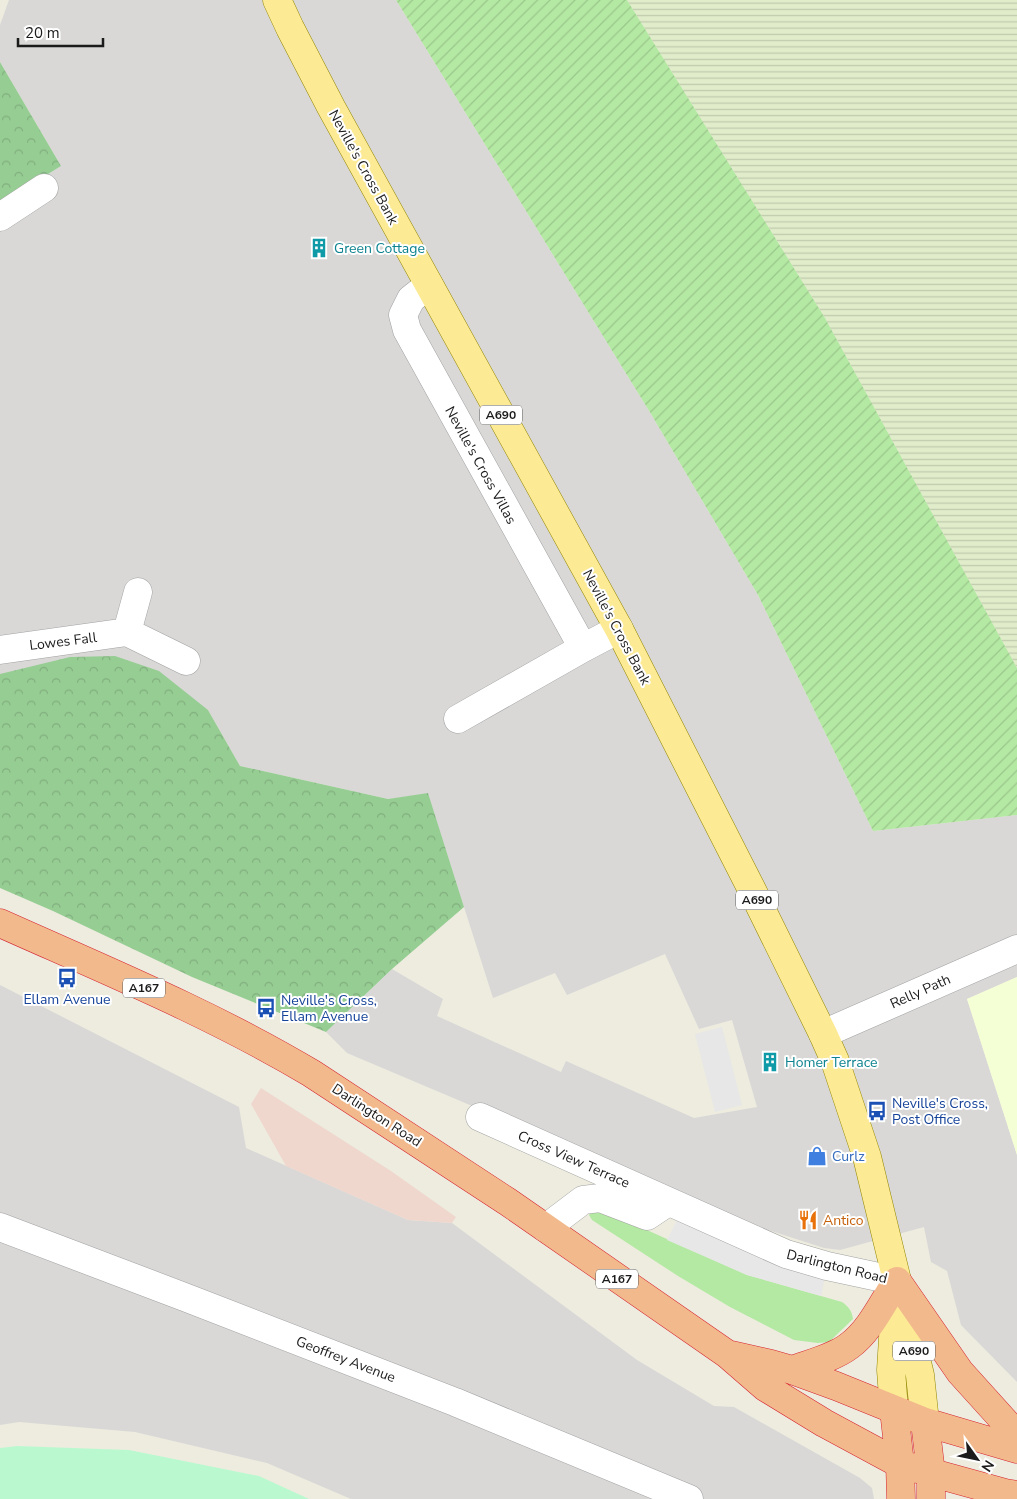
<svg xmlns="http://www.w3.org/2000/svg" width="1017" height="1499" font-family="'Nunito Sans',sans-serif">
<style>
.residential{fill:#d9d8d7}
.commercial{fill:#efd7ce}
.education{fill:#f5ffd6}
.farmland{fill:url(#farmland-rules)}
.grass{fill:#b4e9a3}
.forest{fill:url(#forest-crowns)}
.park{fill:#baf9cf}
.garden{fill:url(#garden-furrows)}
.parking{fill:#e7e7e7}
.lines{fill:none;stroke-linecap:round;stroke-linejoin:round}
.minor-casing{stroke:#a2a2a2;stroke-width:29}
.primary-casing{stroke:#918600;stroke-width:29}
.trunk-casing{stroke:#d62131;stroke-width:29}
.minor{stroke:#fff;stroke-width:28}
.primary{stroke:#fdea94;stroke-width:28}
.trunk{stroke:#f2ba8c;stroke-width:28}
.labels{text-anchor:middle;stroke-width:4;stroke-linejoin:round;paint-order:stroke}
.shield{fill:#fff;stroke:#5f5f5f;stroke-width:1}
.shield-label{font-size:12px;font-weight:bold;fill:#1b1b1b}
.street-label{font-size:14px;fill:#1b1b1b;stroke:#fff}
.culture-label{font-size:14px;fill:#0d838f;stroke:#fff;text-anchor:start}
.transit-label{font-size:14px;fill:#164399;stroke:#fff;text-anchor:start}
.shop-label{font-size:14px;fill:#366cbe;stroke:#fff;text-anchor:start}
.food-label{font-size:14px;fill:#c56008;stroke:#fff;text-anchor:start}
</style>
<defs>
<pattern id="farmland-rules" width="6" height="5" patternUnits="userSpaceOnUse" patternTransform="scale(1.25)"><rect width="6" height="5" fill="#e1ecca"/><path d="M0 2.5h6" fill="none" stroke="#c0caad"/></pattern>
<pattern id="forest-crowns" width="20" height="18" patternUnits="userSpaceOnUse" patternTransform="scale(1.25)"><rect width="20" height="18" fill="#96cd93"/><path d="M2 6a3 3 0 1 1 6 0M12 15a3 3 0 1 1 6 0" fill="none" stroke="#81af7e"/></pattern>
<pattern id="garden-furrows" width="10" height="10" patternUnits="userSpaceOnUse" patternTransform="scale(1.25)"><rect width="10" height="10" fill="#b4e9a3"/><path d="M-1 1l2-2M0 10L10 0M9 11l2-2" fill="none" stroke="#9ac78c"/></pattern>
</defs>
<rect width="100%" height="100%" fill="#edecdf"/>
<!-- residential -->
<path class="residential" d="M9 0H396L651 414 758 595 873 831 1017 815V977L967 999 1017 1155V1382L961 1325 947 1271 931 1262 924 1227 840 1250 824 1248 753 1225 347 1053 326 1032 392 969 443 999 437 1016 561 1072 566 1061 694 1118 757 1107 732 1020 699 1029 665 954 567 995 555 973 493 998 428 794 388 799 240 766 208 710 0 674V204L61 166 0 62V25Z
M0 985 239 1107 246 1148 408 1220 452 1223 637 1360 714 1406 734 1407 860 1478 872 1488 874 1499H351L267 1463 135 1432 19 1422 0 1425Z"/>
<!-- commercial -->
<path class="commercial" d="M261 1088 391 1171 456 1217 452 1223 408 1220 286 1166 251 1104Z"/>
<!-- education -->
<path class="education" d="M1017 977V1155L967 999Z"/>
<!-- farmland -->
<path class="farmland" d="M627 0H1017V668L825 318Z"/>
<!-- grass -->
<path class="grass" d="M598 1208 747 1275 842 1302C849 1307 852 1311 853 1319L829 1342 818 1343 794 1340 730 1307 678 1276 592 1220 589 1215 592 1209Z"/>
<!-- forest -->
<path class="forest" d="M0 62 61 166 0 204Z
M115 656 159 671 208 710 240 766 388 799 428 793 464 907 392 969 326 1032 192 977 53 911 0 888V674L70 657Z"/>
<!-- park -->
<path class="park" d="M17 1446 129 1450 259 1476 309 1499H0V1448Z"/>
<!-- garden -->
<path class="garden" d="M396 0H627L825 318 1017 668V815L873 831 758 595 651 414Z"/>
<!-- parking -->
<path class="parking" d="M722 1027 742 1105 715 1112 695 1034Z
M683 1208 827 1266 821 1296 747 1275 667 1240Z"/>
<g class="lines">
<defs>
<path id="minor" d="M0 217 44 188
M429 285 411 299 403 315 407 330 583 648 619 629
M127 632 138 592
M0 650 127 632 186 661
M458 719 583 648
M823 1034 1017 949
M480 1117 786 1254 827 1266 897 1281
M0 1227 187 1298 455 1402 689 1499
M546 1228 583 1200 600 1198 647 1216 668 1202"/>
<path id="primary" d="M277 0 290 28 331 107 619 629 751 888 823 1034 835 1061 867 1157 920 1375 925 1422
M894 1410 891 1370 895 1307"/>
<path id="trunk" d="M0 923C105 970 212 1014 311 1073L508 1202 727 1354 765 1387 824 1423 900 1464 1005 1493 1017 1495
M731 1355 771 1364 792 1370 836 1386 925 1422 1017 1449
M792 1370C811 1363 833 1358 849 1346 870 1331 883 1302 897 1281L960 1372 1017 1435
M894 1410 900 1464 901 1499
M925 1422 931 1473V1499"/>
</defs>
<!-- minor casing -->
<use href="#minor" class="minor-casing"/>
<!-- primary casing -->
<use href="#primary" class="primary-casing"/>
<!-- trunk casing -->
<use href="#trunk" class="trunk-casing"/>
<!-- minor -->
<use href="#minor" class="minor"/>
<!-- primary -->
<use href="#primary" class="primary"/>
<!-- trunk -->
<use href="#trunk" class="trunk"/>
</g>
<!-- icons -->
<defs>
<symbol id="building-bare" viewBox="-9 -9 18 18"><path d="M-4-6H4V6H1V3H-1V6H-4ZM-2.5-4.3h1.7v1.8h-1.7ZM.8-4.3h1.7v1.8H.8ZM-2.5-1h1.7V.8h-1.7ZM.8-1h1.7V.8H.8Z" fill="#0f9aa8" stroke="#fff" stroke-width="2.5" paint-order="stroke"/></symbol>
<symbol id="bus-bare" viewBox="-9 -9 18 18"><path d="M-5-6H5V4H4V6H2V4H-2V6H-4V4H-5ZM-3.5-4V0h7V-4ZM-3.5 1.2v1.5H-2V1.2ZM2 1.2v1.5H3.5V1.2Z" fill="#1a4fb4" stroke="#fff" stroke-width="2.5" paint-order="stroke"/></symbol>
<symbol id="shop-bare" viewBox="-9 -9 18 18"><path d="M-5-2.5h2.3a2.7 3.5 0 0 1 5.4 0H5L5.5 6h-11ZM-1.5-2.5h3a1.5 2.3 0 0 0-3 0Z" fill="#3f7fe0" stroke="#fff" stroke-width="2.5" paint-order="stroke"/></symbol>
<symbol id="restaurant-bare" viewBox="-9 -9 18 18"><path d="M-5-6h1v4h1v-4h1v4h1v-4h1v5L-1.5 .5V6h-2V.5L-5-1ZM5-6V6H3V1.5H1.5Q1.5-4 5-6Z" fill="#e8710a" stroke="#fff" stroke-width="2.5" paint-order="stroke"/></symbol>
</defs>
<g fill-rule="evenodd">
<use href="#building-bare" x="305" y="234" width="28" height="28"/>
<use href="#bus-bare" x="53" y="964" width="28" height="28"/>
<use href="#bus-bare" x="252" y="994" width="28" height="28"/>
<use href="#building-bare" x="756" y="1048" width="28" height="28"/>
<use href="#bus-bare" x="863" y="1097" width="28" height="28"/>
<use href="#shop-bare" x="803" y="1142" width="28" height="28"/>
<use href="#restaurant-bare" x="794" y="1206" width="28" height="28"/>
</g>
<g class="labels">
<!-- shield labels -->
<g class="shield">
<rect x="480" y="405.5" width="42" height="19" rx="4"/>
<rect x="736" y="890.5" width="42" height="19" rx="4"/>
<rect x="123" y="978.5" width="42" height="19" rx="4"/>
<rect x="596" y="1269.5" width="42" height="19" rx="4"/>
<rect x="893" y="1341.5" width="42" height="19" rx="4"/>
</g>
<g class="shield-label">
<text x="501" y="419">A690</text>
<text x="757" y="904">A690</text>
<text x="144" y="992">A167</text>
<text x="617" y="1283">A167</text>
<text x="914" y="1355">A690</text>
</g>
<!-- street labels -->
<g class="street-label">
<text transform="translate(364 167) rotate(61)" y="5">Neville's Cross Bank</text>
<text transform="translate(481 465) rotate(61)" y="5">Neville's Cross Villas</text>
<text transform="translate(617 627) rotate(62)" y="5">Neville's Cross Bank</text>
<text transform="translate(63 641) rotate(-7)" y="5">Lowes Fall</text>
<text transform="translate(920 991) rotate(-24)" y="5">Relly Path</text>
<text transform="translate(377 1115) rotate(33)" y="5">Darlington Road</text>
<text transform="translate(574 1159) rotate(24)" y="5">Cross View Terrace</text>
<text transform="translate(837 1266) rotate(14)" y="5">Darlington Road</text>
<text transform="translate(346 1359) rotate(21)" y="5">Geoffrey Avenue</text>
</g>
<!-- culture labels -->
<g class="culture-label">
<text x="334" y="253">Green Cottage</text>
<text x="785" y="1067">Homer Terrace</text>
</g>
<!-- transit labels -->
<g class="transit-label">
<text x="67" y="1004" text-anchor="middle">Ellam Avenue</text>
<text x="281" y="1005">Neville's Cross,<tspan x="281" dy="16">Ellam Avenue</tspan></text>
<text x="892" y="1108">Neville's Cross,<tspan x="892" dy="16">Post Office</tspan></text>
</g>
<!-- shop labels -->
<g class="shop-label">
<text x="832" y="1161">Curlz</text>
</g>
<!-- food labels -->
<g class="food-label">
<text x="823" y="1225">Antico</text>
</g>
</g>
<!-- north arrow -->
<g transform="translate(977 1459) rotate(123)" stroke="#ffffff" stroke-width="4" paint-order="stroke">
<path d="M0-4L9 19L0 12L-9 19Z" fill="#1b1b1b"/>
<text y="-8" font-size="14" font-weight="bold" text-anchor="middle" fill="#1b1b1b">N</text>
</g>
<!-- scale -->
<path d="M18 38v8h85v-8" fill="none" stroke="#1b1b1b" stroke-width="2.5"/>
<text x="25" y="38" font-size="15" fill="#1b1b1b" stroke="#ffffff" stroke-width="4" paint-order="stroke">20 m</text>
</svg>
